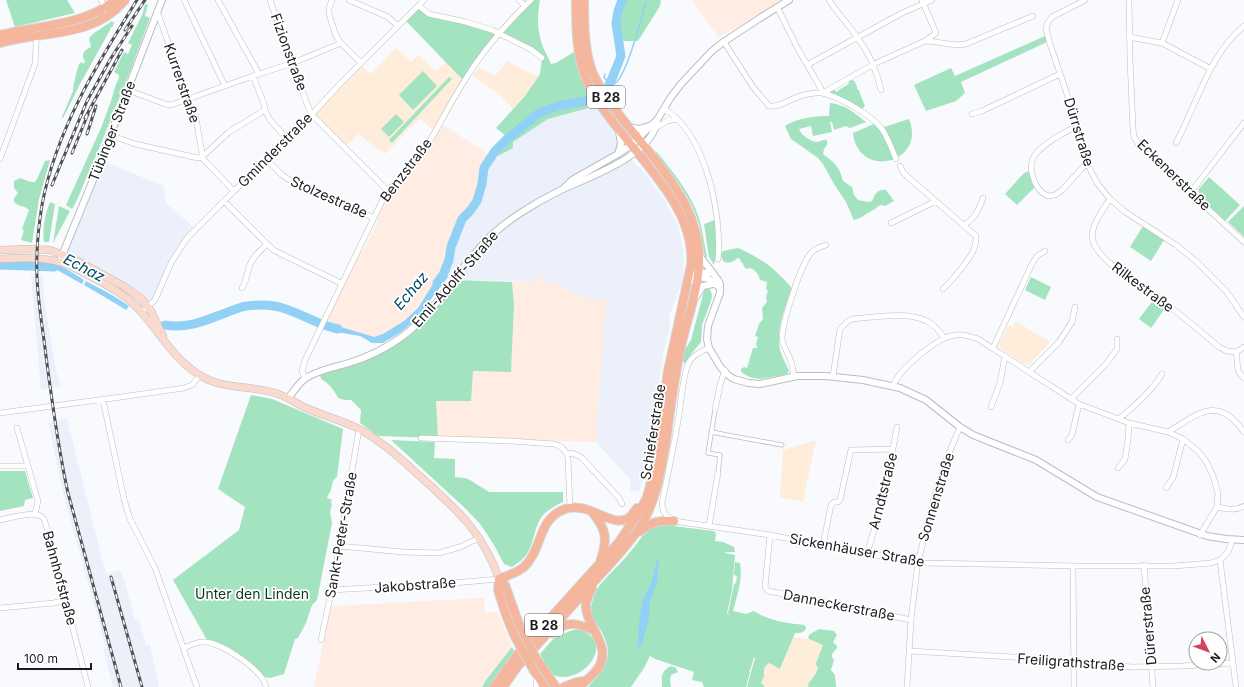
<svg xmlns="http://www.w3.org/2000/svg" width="1244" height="687" font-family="Inter,sans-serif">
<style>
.built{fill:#ebf0fb}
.industrial{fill:#ffece3}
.education{fill:#ffeddc}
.green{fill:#a3e3bf}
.water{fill:#91d1f5}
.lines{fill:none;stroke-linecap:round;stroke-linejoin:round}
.stream{stroke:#91d1f5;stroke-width:1.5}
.river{stroke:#91d1f5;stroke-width:9}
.pedestrian-casing{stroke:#bbbdc1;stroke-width:5}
.minor-casing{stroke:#bbbdc1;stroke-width:6}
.tertiary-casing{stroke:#bbbdc1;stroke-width:8}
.secondary-casing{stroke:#bbbdc1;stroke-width:8}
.primary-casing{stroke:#d6d6d6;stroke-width:10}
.pedestrian{stroke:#fff;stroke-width:3.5}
.minor{stroke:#fff;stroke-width:5}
.tertiary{stroke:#fff;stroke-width:6}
.secondary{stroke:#fadace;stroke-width:7}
.primary{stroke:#f5b69e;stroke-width:8}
.rail-casing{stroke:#515255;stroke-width:3}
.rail{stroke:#fff;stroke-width:1.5;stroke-dasharray:4.5;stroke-linecap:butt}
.primary-bridge-casing{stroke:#d6d6d6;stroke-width:10;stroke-linecap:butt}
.primary-bridge{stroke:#f5b69e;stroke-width:8}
.labels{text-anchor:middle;stroke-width:3.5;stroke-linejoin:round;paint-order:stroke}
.shield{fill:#fff;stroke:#5f6062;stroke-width:1}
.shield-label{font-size:13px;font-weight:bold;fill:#1b1c1e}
.street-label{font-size:14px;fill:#1b1c1e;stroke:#fff}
.park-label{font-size:14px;fill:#0f3423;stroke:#fff}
.water-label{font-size:15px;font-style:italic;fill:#014a67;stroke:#fff}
</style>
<rect width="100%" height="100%" fill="#f8fafe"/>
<!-- built -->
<path class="built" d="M596 106 615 134V139L635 164 641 168 666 202 679 228 683 249 684 265 682 283 669 316 670 329 664 349 647 465 639 492 630 490V479L596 442 606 300 587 298 576 294 562 288 557 282 552 285 546 282 530 281 454 280 443 274 449 260 452 247 462 220 471 212 478 201 483 184 485 169 495 152 499 156 513 142 548 119Z
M105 162 164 186 166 203 196 229 185 241 151 304 140 291 67 251Z
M31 276H43L44 299 56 370 61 387 41 389Z
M67 418 106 574 120 570 125 582 135 620 139 619 146 646 150 645 159 687H113L103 649 106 648 63 493 48 423Z"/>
<!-- industrial -->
<path class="industrial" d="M692 0H782L739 26 718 37Z
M440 123 491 156 484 168 482 184 476 201 470 211 461 219 450 247 448 260 442 275 418 307 404 321 381 336 374 338 352 331 325 319 352 261 363 251 378 220 382 200 412 165Z
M542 275 546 282 550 280 552 285 557 282 562 288 576 294 587 298 606 299 596 442 438 438 436 401 443 400 473 371 511 372 514 306 512 282 530 281Z
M484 598 485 613 497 611 512 647 486 680 482 687H314L331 606Z"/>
<!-- education -->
<path class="education" d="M396 48 411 62 418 55 436 71 446 62 464 81 435 132 420 118 385 154 358 134 348 144 346 149 311 114 360 64 371 74Z
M507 61 538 77 525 96 513 109 499 94 473 76 479 67 495 76Z
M1016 321 1050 342 1029 365 1022 363 998 346 1009 325 1012 327Z
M816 440 803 502 780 497 783 450Z
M793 637 809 639 823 645 816 663V665L818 667 817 670 811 681 809 682 808 687H757L764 668 769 664 781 669Z"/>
<!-- green -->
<path class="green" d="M6 0H67L75 13 15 27Z
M531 0H540C537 16 537 32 543 47 545 53 549 58 551 64L556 63 574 52 581 78 596 106 548 119 513 142V148L498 156 494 151 507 137 496 128 525 96 538 77 540 74 542 58 499 33 464 81 405 20 419 6 426 12 499 33Z
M618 0H661L660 6 638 41H615C614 28 613 12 618 0Z
M145 4 148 5 145 16 150 18 131 69 96 156 87 176 77 200 72 209 66 205 101 128 111 101 116 84 119 78V75L114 72 124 52 128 54 132 45 128 43 142 15Z
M112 21 114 23 112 28 111 27 110 29V30L79 86 63 118 62 117 73 91C73 86 77 70 79 64L82 62 84 64 85 61 83 58C83 50 86 50 91 47L89 38 94 33Z
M1045 36 1047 42 961 82 965 93 956 101 926 111 914 85 951 68 955 76Z
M423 71 437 86 413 110 399 95Z
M449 77 452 79 392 143 389 140Z
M851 79 855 82 857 87V89L859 90 860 93V94L865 106 862 109 842 100 841 97H839L838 96 834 95 829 92 834 89 836 92 845 86H846L849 83V81Z
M830 103C844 104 855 113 866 122L850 128 846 126 834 130 832 122H830L832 132 813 136 811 126 799 129C801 135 811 142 817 142 821 142 823 139 827 140V145L824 149 823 154C834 162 840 167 843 181L852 187 854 195 858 200 869 202 872 201C875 194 878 189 886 190L894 201 885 206 882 205 878 206C875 210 874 209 870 212 864 215 861 218 854 220L853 218 846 202 834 184 823 164 818 158 791 139 785 126C798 118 814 116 829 116Z
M396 114 404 122 389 137 381 129Z
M909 119C927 164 858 180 853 133L874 124 881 128Z
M656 151C673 172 690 192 699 218 703 231 704 244 707 257L705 258C703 248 702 237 700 227 692 198 673 175 655 152Z
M50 160 39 199 32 243 21 240 24 230 22 229 29 210C24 205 19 207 14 202V198L18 193 14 188V181L20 178 31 182H35L37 179 45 161Z
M1030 171 1036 186 1017 205 1005 194 1024 173Z
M1209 177 1240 205 1225 221 1202 200 1198 190Z
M50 202 55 204 49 242H44C42 230 45 214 50 202Z
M59 206 70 211 53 243Z
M1244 206V237L1228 222Z
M715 220 716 252 714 265 709 257 704 224Z
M1143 226 1164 240 1151 261 1130 247Z
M738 248C764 260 773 267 792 288 785 308 776 329 780 350 782 357 786 364 789 371L787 374 760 379 749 377 741 372V369L744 367 747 368 753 348H757L756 343 758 338V337L755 336 759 324 763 319 762 308 767 302 766 297 768 291 766 289 767 282 760 280 758 274 753 269H752L749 268 746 269 739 258H738C733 261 729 265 723 261L721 255 723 251Z
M1031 277 1051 287 1045 300 1025 290Z
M454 280 512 282 514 305 511 372 473 371 471 401H436L438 438 378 436 360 423 361 410 351 400H345L338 398C334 390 329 383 321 379L320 375 329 369 357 360 403 336Z
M706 289H709L711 291 712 296 711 301 702 325 701 342 692 353 686 363 682 362 684 351 691 340 704 291Z
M1154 299 1166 307 1151 328 1139 319Z
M251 395 272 399 343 429 337 477H336L335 479 333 481 330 493H329L327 498 332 500 331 502 329 501 332 504 330 512 332 523 317 600 312 605 306 623 298 638 295 639 284 674 270 678 261 676 244 661 207 640 173 580 239 530 245 507 218 489Z
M391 440 435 442 434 458 455 459V477L465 478 470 480 489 492H563V502C556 505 550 509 544 514 534 525 535 540 528 552 524 559 518 563 512 567L504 564 494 545 481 525 466 509Z
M0 471H25L33 498 25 500 24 506 0 511Z
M665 525 714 531 716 534 715 541 723 542 734 547 735 552H726L725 553 735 555 732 590 727 613 730 616 728 613 734 584 736 583 737 576 734 575 735 562 740 563C743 580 737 595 733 611L746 614 754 611C769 621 786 623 804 625L806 627C805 633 800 633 795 633L780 669 769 663 764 668V676L761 683 765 687H747L755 658 754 657 750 671H748L750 672 746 687H704L702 682 692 680 694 672 655 659 650 656 644 668 631 687H588C607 667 615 654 600 629 596 623 591 616 591 609 591 604 594 596 596 591 603 579 621 564 630 552 636 546 641 536 648 531 653 527 659 526 665 525Z
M579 629C619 643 580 687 554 675 548 670 544 661 540 654L554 638 570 631Z
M819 629 834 631 837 635 833 642 837 646V648L832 654V657L834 660 831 670 835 675 836 687H808L809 682C813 679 817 672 818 667L816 665V663L823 645 809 639 808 637 810 634Z
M512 647 514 651 489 687H482L486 680Z
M671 666 676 668 678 672 671 675 670 680 671 687H662C662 676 660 672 671 666Z"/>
<!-- water -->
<path class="water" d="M43 263C58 261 72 273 84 280L82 284 57 270 43 269Z
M442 274 448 277 416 319 401 332 383 343H372L360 336 325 330 328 323 374 337 383 334 404 321 418 308 435 281H438Z
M86 281C101 289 115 296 129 306L126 310 118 305 84 285Z
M659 559 657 583 650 601 649 618 642 645 637 648 640 614 643 600 651 583 657 560Z"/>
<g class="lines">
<!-- stream -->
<path class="stream" d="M605 74 604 77 607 81
M614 84C626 78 641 19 646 3"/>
<!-- river -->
<path class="river" d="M607 89 611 81 621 56 616 23 618 11 622 0
M0 265 54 267
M437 283 443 275 449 260 451 247 462 219 470 211 477 201 482 184 484 168 495 151 507 139 539 113 558 106 590 100
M165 325C193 330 216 315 242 307 248 305 256 305 263 305 291 305 312 324 338 329"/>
<defs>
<path id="pedestrian" d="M715 410 708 453 720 455 718 473
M711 432 782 445"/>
<path id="minor" d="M101 0 108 15
M184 0 225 86
M218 0 259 74
M270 0 301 88 311 114 388 191
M332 0 329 8V14L336 36 341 43 361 63
M349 0 388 17 398 26
M519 0 525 6
M829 0C837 13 848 24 857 37 869 53 877 71 881 90
M922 0 936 33 925 41
M1085 0 1052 17 1048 22 1046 29 1050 44 1066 91 1087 163 1097 183 1110 199 1124 211 1176 245 1197 262 1226 291 1244 317
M1129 0 1130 59 1133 129 1134 137 1142 149 1244 242
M419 6 429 14 466 22 492 30 532 50 542 58
M777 7 798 49 820 87 823 93
M157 11 188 99 195 113 203 159 234 191
M1129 37 1162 43 1211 69
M724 42 753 87 769 106C780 108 793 97 804 95 809 94 816 92 822 93 838 96 873 116 882 129 888 138 892 149 896 159
M1162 43 1178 0
M807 65 902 13 932 0
M253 76 264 104 265 110 270 120 288 140
M128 90 165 104 171 105 253 76 293 63 341 43
M823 93 874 64 925 41C940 41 951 47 966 44L1033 16
M664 109C706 133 722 214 718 259
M972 114 982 111 1060 74
M1077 126C1069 130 1062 134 1055 138 1040 148 1026 157 1033 177 1036 186 1039 192 1048 196L1055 195 1062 190 1087 163
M657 127 667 121 677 119
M110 135 135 144 198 158 202 157 229 132 265 110
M1176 143C1196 106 1210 53 1244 26
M0 159 35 64 37 28
M267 160 282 175 291 181 374 218
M900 166 903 172 909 178 976 236C976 241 976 244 974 249 968 262 953 279 943 289
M1191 192 1244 123
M1110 199C1103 210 1089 227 1093 241 1099 263 1150 291 1169 306 1186 319 1203 333 1219 347L1227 351 1236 352C1239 363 1234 370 1244 378
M224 201 267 244 275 251 341 283
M891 223 936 201
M964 225C975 219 979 209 983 198
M242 288C246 282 247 274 249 267 252 257 260 251 267 244
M142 312 155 300 171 263 185 241 191 234 234 191 288 140 339 85 424 0
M709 348C701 351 692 355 688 364 683 376 681 402 679 415 674 445 668 474 662 503 662 512 666 516 674 521L770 535 853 551 923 563 1076 566H1174L1211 563 1220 560 1228 552 1231 544 1232 540
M993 348 1032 264 1037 256 1045 251
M1236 352 1244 347
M1029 372 1059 342 1072 322 1075 307
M833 376 840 329 848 321 853 319C873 317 908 311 927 321 934 325 940 331 944 338
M794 377C793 372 793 367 791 362 789 354 783 347 782 339 782 324 801 262 812 252 816 248 821 247 826 245
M305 378 302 371 305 360 384 197C394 180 413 168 424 151 438 128 450 103 465 80 483 50 506 24 531 0
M893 386C898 370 939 335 957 335 964 334 971 337 978 339L1079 404 1129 423 1168 432 1183 439 1199 452 1207 463 1213 476 1218 493 1217 507 1200 535
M1071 399 1106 364 1117 349V339
M103 400 124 499 130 519 155 568 197 687
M991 407 1000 383 1005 356
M715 410 720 385 725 370
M0 413 121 397 184 388 192 385 200 375
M1119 419C1135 405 1151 392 1162 374
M17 428 38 501 35 514
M1168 432C1199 413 1218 395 1244 432
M421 438 510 441 554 444C562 446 566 450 568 458L570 508
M1068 440 1072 435 1079 404
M567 454 572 453 581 457 619 498 622 504
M0 466H27
M1118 468 1125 459 1128 440 1129 423
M1166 488 1173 478 1183 439
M1217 507C1226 509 1236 511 1244 506
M0 520C11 518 36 509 44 519 46 524 47 530 49 535L88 687
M709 526 718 473
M770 535 765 587 768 591 843 605 911 620
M823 545 831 505 834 502H838L840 500 851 450 893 449
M339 546 403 552 439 553 460 547 479 538
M867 554 884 496 897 427
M1220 560 1236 687
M1144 565 1153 687
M1073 566 1074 687
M331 590 453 583 499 579
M0 608 54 603 66 600
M321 640 333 583 359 429
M184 648C190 645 197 641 205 642 222 643 263 670 266 687
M909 651 1013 657 1132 667 1182 666 1233 663
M536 677V687
M907 687 911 620 918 562 934 498 946 460 960 427"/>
<path id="tertiary" d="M629 127 639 129 649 126
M618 154 621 144 619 131
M564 188 572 180 618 154 631 145 657 120 671 97 681 84 711 52 722 43 760 18 789 0
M699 255 718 280 720 284V293L708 326 707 339 709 348 721 368 729 376 734 379 748 383 760 384 797 376H825L863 380 900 388 926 400 960 427 973 435 1036 460 1097 497 1207 536 1226 539 1244 540
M61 258 95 175 162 0
M696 273 704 278 709 279 720 288
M688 283C698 274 699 271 713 273
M695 298 703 286 713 284
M288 398C294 392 298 383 306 378 318 370 335 367 349 363 368 357 387 348 403 336 436 311 456 273 484 243 503 222 536 202 561 190 589 177 654 155 657 120"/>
<path id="secondary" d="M0 250 31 249 50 250 76 260 125 287 141 298 151 311 163 336
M0 259C19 258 38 257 56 261 66 263 75 268 84 273 105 284 128 295 143 314 162 336 176 362 203 377 226 390 254 385 278 394 288 397 297 404 306 408 324 416 344 421 361 430 384 443 403 461 422 478 457 510 483 532 499 579"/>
<path id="primary" d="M0 35C39 25 83 26 116 0
M0 43C42 31 94 38 125 0
M591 511C607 529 608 540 600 562
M639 532C651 522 659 520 674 521
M499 579C508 575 517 573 524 567 543 549 537 519 565 509 588 501 610 527 627 519 631 517 634 512 637 508
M499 579 498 590 506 615 514 635
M499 579 505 585 520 627
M552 633C567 620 578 623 595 631
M536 658 556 687
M534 671 545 687
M494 687 517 655 619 542 641 509 647 497 654 471 668 371 691 265C697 196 613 140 587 81 576 55 576 28 576 0
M503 687 518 666C542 639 567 612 591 585 609 565 628 546 642 524 657 498 661 469 666 441 670 411 674 381 680 351 686 321 698 293 699 262 700 242 694 222 685 204 668 172 642 144 620 116 610 102 599 88 592 71 584 48 584 24 584 0
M564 687 577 682 585 681
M579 687C586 680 594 675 599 667 611 645 588 629 586 608 585 601 589 594 592 588"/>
</defs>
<!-- pedestrian casing -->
<use href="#pedestrian" class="pedestrian-casing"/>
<!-- minor casing -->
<use href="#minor" class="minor-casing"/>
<!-- tertiary casing -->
<use href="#tertiary" class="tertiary-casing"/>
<!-- secondary casing -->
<use href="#secondary" class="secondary-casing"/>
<!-- primary casing -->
<use href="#primary" class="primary-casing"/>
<!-- pedestrian -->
<use href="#pedestrian" class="pedestrian"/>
<!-- minor -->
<use href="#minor" class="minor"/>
<!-- tertiary -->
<use href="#tertiary" class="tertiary"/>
<!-- secondary -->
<use href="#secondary" class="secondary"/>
<!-- primary -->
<use href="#primary" class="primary"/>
<defs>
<path id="rail" d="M125 30 145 0
M85 118 122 50
M87 134 96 106
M72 153 88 114
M52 185 87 101 111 58 132 26
M111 577 142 687
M121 687 68 493C58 448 52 402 46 356 43 330 38 304 37 277 36 253 38 229 42 205 56 130 97 64 137 0"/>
</defs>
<!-- rail casing -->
<use href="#rail" class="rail-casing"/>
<!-- rail -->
<use href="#rail" class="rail"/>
<defs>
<path id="primary-bridge" d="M520 627 536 658
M514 635 534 671"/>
</defs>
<!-- primary-bridge casing -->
<use href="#primary-bridge" class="primary-bridge-casing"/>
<!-- primary-bridge -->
<use href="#primary-bridge" class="primary-bridge"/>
</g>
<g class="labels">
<!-- shield labels -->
<g class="shield">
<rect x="587" y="86" width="38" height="22" rx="3"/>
<rect x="525" y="614" width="38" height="22" rx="3"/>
</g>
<g class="shield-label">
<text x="606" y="102">B 28</text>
<text x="544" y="630">B 28</text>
</g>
<!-- street labels -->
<g class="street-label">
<text transform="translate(289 52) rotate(70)" y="5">Fizionstraße</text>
<text transform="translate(182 83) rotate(71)" y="5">Kurrerstraße</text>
<text transform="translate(112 131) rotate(-69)" y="5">Tübinger Straße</text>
<text transform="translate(1079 132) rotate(73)" y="5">Dürrstraße</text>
<text transform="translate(275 150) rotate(-45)" y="5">Gminderstraße</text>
<text transform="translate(406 170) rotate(-53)" y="5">Benzstraße</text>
<text transform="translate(1174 175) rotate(44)" y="5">Eckenerstraße</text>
<text transform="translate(329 197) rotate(24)" y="5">Stolzestraße</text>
<text transform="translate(455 279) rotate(-49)" y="5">Emil-Adolff-Straße</text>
<text transform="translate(1143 287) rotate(37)" y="5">Rilkestraße</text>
<text transform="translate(653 432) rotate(-81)" y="5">Schieferstraße</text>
<text transform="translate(883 491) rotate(-76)" y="5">Arndtstraße</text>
<text transform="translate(936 497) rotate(-73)" y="5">Sonnenstraße</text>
<text transform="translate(341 535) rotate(-80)" y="5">Sankt-Peter-Straße</text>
<text transform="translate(857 550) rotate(10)" y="5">Sickenhäuser Straße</text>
<text transform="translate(60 578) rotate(75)" y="5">Bahnhofstraße</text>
<text transform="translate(415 585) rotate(-4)" y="5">Jakobstraße</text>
<text transform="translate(839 605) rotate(11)" y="5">Danneckerstraße</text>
<text transform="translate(1148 626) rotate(-95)" y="5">Dürerstraße</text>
<text transform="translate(1071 662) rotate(4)" y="5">Freiligrathstraße</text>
</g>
<!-- park labels -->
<g class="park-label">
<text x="252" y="599">Unter den Linden</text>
</g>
<!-- water labels -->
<g class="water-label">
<text transform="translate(84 268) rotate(27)" y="5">Echaz</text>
<text transform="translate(411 291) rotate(-50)" y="5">Echaz</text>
</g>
</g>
<!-- north arrow -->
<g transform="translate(1208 651) rotate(132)"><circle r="19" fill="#ffffff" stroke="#a4a4a5"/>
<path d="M0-3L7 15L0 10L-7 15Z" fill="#d3435b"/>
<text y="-6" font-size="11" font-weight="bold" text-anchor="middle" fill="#1b1c1e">N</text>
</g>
<!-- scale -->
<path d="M18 663v6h73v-6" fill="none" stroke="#1b1c1e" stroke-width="2"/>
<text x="24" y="663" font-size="12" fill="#1b1c1e" stroke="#ffffff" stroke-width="3" paint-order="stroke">100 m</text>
</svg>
